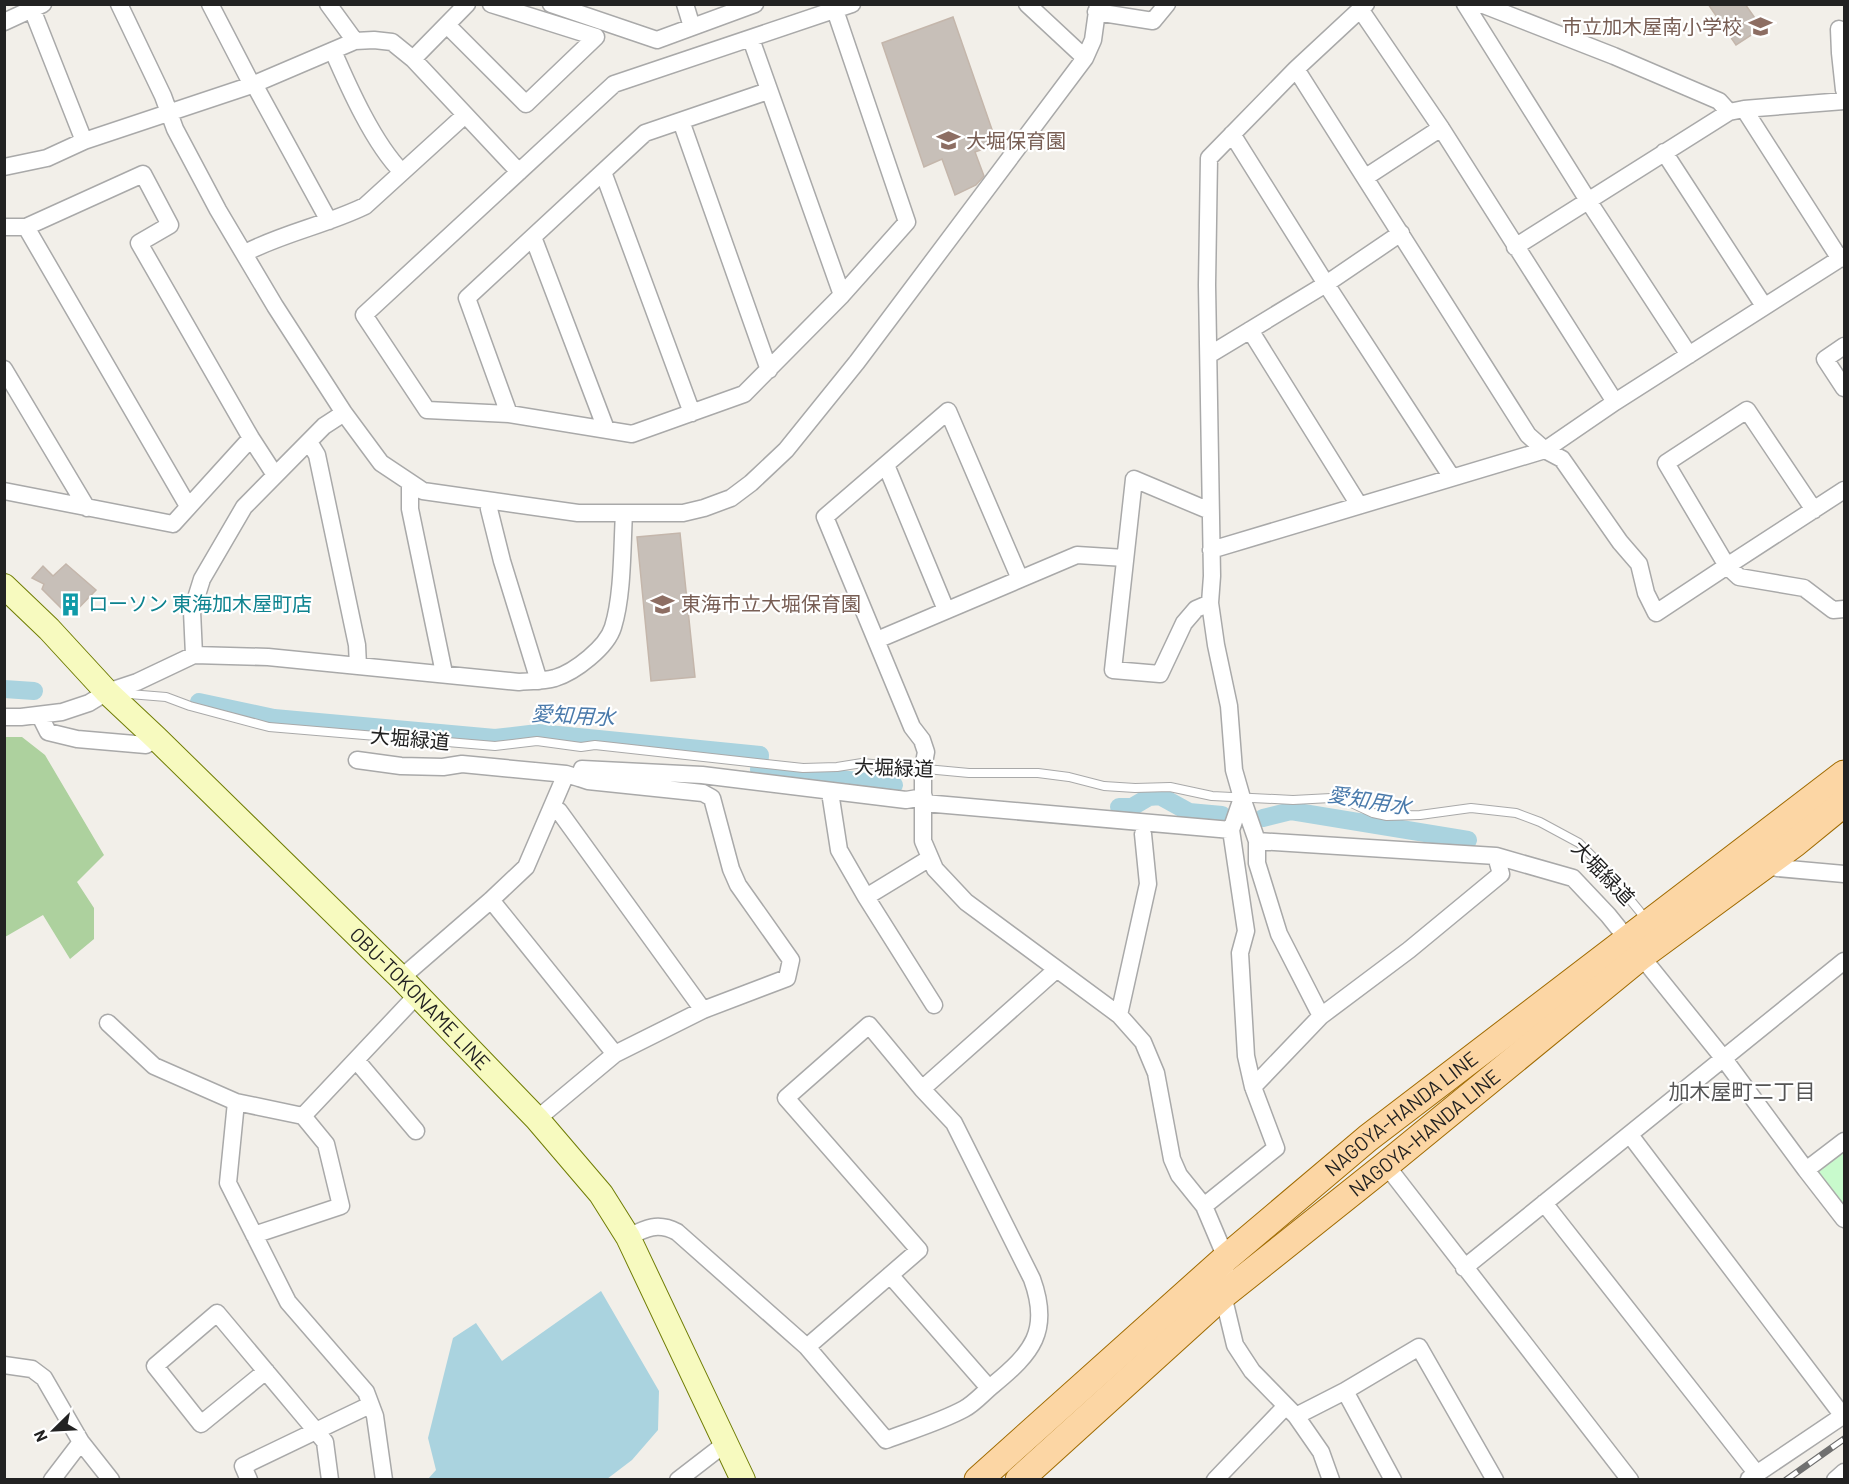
<svg xmlns="http://www.w3.org/2000/svg" width="1849" height="1484" font-family="Barlow,'Noto Sans JP',sans-serif">
<style>
.forest{fill:#add19e}
.park{fill:#c8facc}
.water{fill:#aad3df}
.lines{fill:none;stroke-linecap:round;stroke-linejoin:round}
.canal{stroke:#aad3df;stroke-width:18}
.building{fill:#c7bfb8;stroke:#c4b6ab;stroke-width:1.5}
.lane-casing{stroke:#a9a9a9;stroke-width:10}
.street-casing{stroke:#a9a9a9;stroke-width:19}
.secondary-casing{stroke:#707d05;stroke-width:26}
.primary-casing{stroke:#a06b00;stroke-width:29}
.lane{stroke:#fff;stroke-width:8}
.street{stroke:#fff;stroke-width:16}
.secondary{stroke:#f7fabf;stroke-width:24}
.primary{stroke:#fcd6a4;stroke-width:27}
.rail-casing{stroke:#707070;stroke-width:7}
.rail{stroke:#fff;stroke-width:4.5;stroke-dasharray:14;stroke-linecap:butt}
.labels{text-anchor:middle;stroke-width:4.5;stroke-linejoin:round;paint-order:stroke}
.education-label{font-size:20px;fill:#785e54;stroke:#fff;text-anchor:start}
.culture-label{font-size:20px;fill:#0d838f;stroke:#fff;text-anchor:start}
.street-label{font-size:20px;fill:#222;stroke:#fff}
.water-label{font-size:21px;font-style:italic;fill:#4a7aab;stroke:#fff}
.neighbourhood-label{font-size:21px;fill:#555;stroke:#fff}
</style>
<rect width="100%" height="100%" fill="#f2efe9"/>
<!-- forest -->
<path class="forest" d="M5 737H22L45 755 104 855 77 882 94 908V939L70 959 43 915 5 937Z"/>
<!-- park -->
<path class="park" d="M1844 1141V1219L1806 1170Z"/>
<!-- water -->
<path class="water" d="M601 1291 659 1391 658 1430 632 1460 607 1479H428L436 1470 428 1438 453 1338 476 1323 502 1361Z"/>
<g class="lines">
<!-- canal -->
<path class="canal" d="M4 689 34 691
M199 702 274 718 495 738 538 733 760 755 759 770 894 785
M1119 807H1132L1149 797 1160 796 1189 812 1222 815
M1263 818 1291 811 1468 840"/>
</g>
<!-- building -->
<path class="building" d="M1708 4H1745L1762 28 1736 45Z
M953 17 997 144 975 152 984 176 976 185 955 195 942 159 924 167 882 43Z
M680 533 695 677 651 681 637 537Z
M66 564 96 590 70 617 42 589 44 584 32 578 43 566 53 576Z"/>
<g class="lines">
<defs>
<path id="lane" d="M117 693 166 697 190 706 269 727 495 746 537 741 581 747 595 745 803 768 837 767 862 763 969 773H1038L1069 777 1104 786 1135 788 1170 787 1212 796 1293 800 1331 798 1345 800 1373 813 1387 816 1420 815 1471 808 1516 813 1540 822 1579 843 1605 869 1641 913"/>
<path id="street" d="M119 4 163 96 175 129 218 210 275 306 344 413 381 463 423 491 578 513H683L704 508 731 498 751 483 786 450 857 362 1085 58 1093 40 1098 4
M210 4 252 85
M328 4 355 41
M551 4 657 40 755 4
M685 4 692 27
M1027 4 1085 58
M1465 4 1589 202 1689 355
M1481 4 1614 56 1719 101 1729 112 1744 109 1844 101
M32 9 84 141
M1360 9 1441 128 1615 402
M835 10 907 222 842 295 744 394 632 434 509 414 427 410 364 315 614 84 852 4
M1096 12 1153 21 1167 4
M4 22 43 4
M447 25 526 104 596 37 491 4
M1839 29 1840 53
M751 39 842 295
M333 51C349 88 374 144 402 172
M1844 54 1840 53 1844 90
M413 59 467 4
M1296 69 1528 435 1545 450 1562 459 1620 542 1639 564 1646 593 1656 613 1727 566 1739 577 1804 588 1833 610 1844 609
M254 84 329 221
M1744 109 1840 259
M681 121 769 370
M1232 134 1326 284 1451 476
M1664 152 1764 306
M4 167 47 158 84 141 252 85 355 41 374 40 392 42 413 59 519 172
M603 172 692 413
M1366 177 1441 128
M4 227H26L143 174 170 225 139 243 251 438 275 475
M26 227 188 506
M533 237 606 429
M1515 247 1729 112
M245 253C283 233 326 225 365 206L465 115
M1250 330 1359 505
M1844 346 1825 359 1844 388
M1209 355 1326 284 1401 233
M4 369 87 508
M509 414 467 298 645 133 768 91
M309 442 317 455 357 645 358 666
M886 465 946 610
M410 483V509L444 673
M4 491 173 524 251 438
M490 501 489 509 502 561 539 681
M1814 510 1747 410 1666 463 1727 566 1844 490
M1210 511 1134 479 1113 670 1160 674 1184 623 1196 609 1210 603
M1211 550 1545 450 1615 402 1844 256
M1020 579 948 411 825 517 912 727 922 740 926 752 923 768V841L935 869 966 902 1119 1015 1143 1042 1156 1073 1172 1159 1179 1175 1204 1206 1226 1258 1223 1295 1235 1345 1252 1371 1296 1416 1321 1452 1331 1480
M877 640 1077 555 1125 558
M194 655 192 611 202 579 244 507 324 426 344 413
M40 716 48 732 77 739 146 745 156 738
M4 717H21L62 712 89 703 107 692 137 682 194 655 268 657 519 682C531 681 544 681 555 678 575 672 607 647 613 627 623 595 622 547 624 513
M357 760 401 766 443 767 462 764 566 774 579 778 582 769 702 775 906 800 924 797
M830 792 839 850 866 897
M1242 798 1234 770 1229 706 1216 645 1210 603 1212 576 1207 285 1209 158 1296 69 1366 4
M924 803 1231 830
M552 808 559 811 703 1010
M1257 841 1496 856 1573 878 1608 915 1724 1059 1806 1170 1844 1219
M930 858 866 897 934 1005
M1769 862 1777 868 1844 874
M491 900 615 1054
M401 978 491 900 526 867 566 774
M1119 1015 1148 884 1143 834
M108 1023 154 1066 236 1102 228 1183 288 1302 366 1392 375 1416 384 1480
M356 1060 416 1131
M1253 1087 1321 1016 1409 950 1501 874 1496 856
M236 1102 303 1116 326 1144 341 1206 254 1235
M303 1116 417 995
M537 1119 615 1054 703 1010 787 978 791 960 738 885 731 869 712 798 703 793 588 781 579 778
M1630 1135 1843 1416
M1386 1165 1630 1480
M1806 1170 1844 1141
M1544 1203 1757 1474
M1204 1206 1276 1148 1253 1087 1246 1056 1240 953 1246 931 1231 830 1242 798 1257 841V863L1279 934 1321 1016
M628 1237C646 1228 658 1222 677 1232L807 1347 919 1250 786 1098 869 1025 922 1089 1057 969
M1464 1268 1844 961
M890 1275 989 1388
M807 1347 886 1440C912 1430 940 1422 964 1409 975 1403 983 1393 993 1385 1032 1353 1051 1331 1032 1279L954 1123 922 1089
M4 1365 32 1369 44 1378 81 1442 111 1480
M266 1371 201 1424 155 1366 217 1313 316 1431 325 1442 330 1480
M1345 1391 1393 1480
M1296 1416 1345 1391 1419 1347 1495 1480
M1749 1479 1844 1415
M52 1480 81 1442
M249 1480 243 1466 370 1405
M678 1480 726 1443
M1215 1480 1286 1406
M1835 1480 1844 1472"/>
<g id="secondary">
<path id="s1" d="M4 586 49 629 107 692 156 738 401 978 537 1119 601 1194 628 1237 743 1480"/>
</g>
<g id="primary">
<path id="s2" d="M978 1480 1226 1258 1368 1138 1844 774"/>
<path id="s3" d="M1019 1480 1223 1295 1386 1165 1641 956 1795 843 1844 803"/>
</g>
</defs>
<!-- lane casing -->
<use href="#lane" class="lane-casing"/>
<!-- street casing -->
<use href="#street" class="street-casing"/>
<!-- secondary casing -->
<use href="#secondary" class="secondary-casing"/>
<!-- primary casing -->
<use href="#primary" class="primary-casing"/>
<!-- lane -->
<use href="#lane" class="lane"/>
<!-- street -->
<use href="#street" class="street"/>
<!-- secondary -->
<use href="#secondary" class="secondary"/>
<!-- primary -->
<use href="#primary" class="primary"/>
<defs>
<path id="rail" d="M1786 1480 1844 1439"/>
</defs>
<!-- rail casing -->
<use href="#rail" class="rail-casing"/>
<!-- rail -->
<use href="#rail" class="rail"/>
</g>
<!-- icons -->
<defs>
<symbol id="school-bare" viewBox="-9 -9 18 18"><path d="M0-5L7-2L0 1L-7-2ZM-4 1L0 2.5L4 1V4Q0 6-4 4Z" fill="#8d6e63" stroke="#fff" stroke-width="2.5" paint-order="stroke"/></symbol>
<symbol id="building-bare" viewBox="-9 -9 18 18"><path d="M-4-6H4V6H1V3H-1V6H-4ZM-2.5-4.3h1.7v1.8h-1.7ZM.8-4.3h1.7v1.8H.8ZM-2.5-1h1.7V.8h-1.7ZM.8-1h1.7V.8H.8Z" fill="#0f9aa8" stroke="#fff" stroke-width="2.5" paint-order="stroke"/></symbol>
</defs>
<g fill-rule="evenodd">
<use href="#school-bare" x="1744" y="10" width="33" height="33"/>
<use href="#school-bare" x="932" y="124" width="33" height="33"/>
<use href="#building-bare" x="54" y="588" width="33" height="33"/>
<use href="#school-bare" x="646" y="588" width="33" height="33"/>
</g>
<g class="labels">
<!-- education labels -->
<g class="education-label">
<text x="1742" y="34" text-anchor="end">市立加木屋南小学校</text>
<text x="966" y="148">大堀保育園</text>
<text x="681" y="611">東海市立大堀保育園</text>
</g>
<!-- culture labels -->
<g class="culture-label">
<text x="88" y="611">ローソン 東海加木屋町店</text>
</g>
<!-- street labels -->
<g class="street-label">
<text transform="translate(410 739) rotate(5)" y="7">大堀緑道</text>
<text transform="translate(894 768) rotate(2)" y="7">大堀緑道</text>
<text transform="translate(1603 873) rotate(46)" y="7">大堀緑道</text>
<text dy="7" stroke="none"><textPath href="#s1" startOffset="586">OBU-TOKONAME LINE</textPath></text>
<text dy="7" stroke="none"><textPath href="#s2" startOffset="560">NAGOYA-HANDA LINE</textPath></text>
<text dy="7" stroke="none"><textPath href="#s3" startOffset="534">NAGOYA-HANDA LINE</textPath></text>
</g>
<!-- water labels -->
<g class="water-label">
<text transform="translate(573 716) rotate(3)" y="7">愛知用水</text>
<text transform="translate(1369 801) rotate(9)" y="7">愛知用水</text>
</g>
<!-- neighbourhood labels -->
<g class="neighbourhood-label">
<text x="1742" y="1099">加木屋町二丁目</text>
</g>
</g>
<!-- border -->
<rect width="1849" height="1484" fill="none" stroke="#222222" stroke-width="12"/>
<!-- north arrow -->
<g transform="translate(54 1430) rotate(246)" stroke="#ffffff" stroke-width="4.5" paint-order="stroke">
<path d="M0-4.5L10 22L0 15L-10 22Z" fill="#222222"/>
<text y="-9" font-size="16" font-weight="bold" text-anchor="middle" fill="#222222">N</text>
</g>
</svg>
